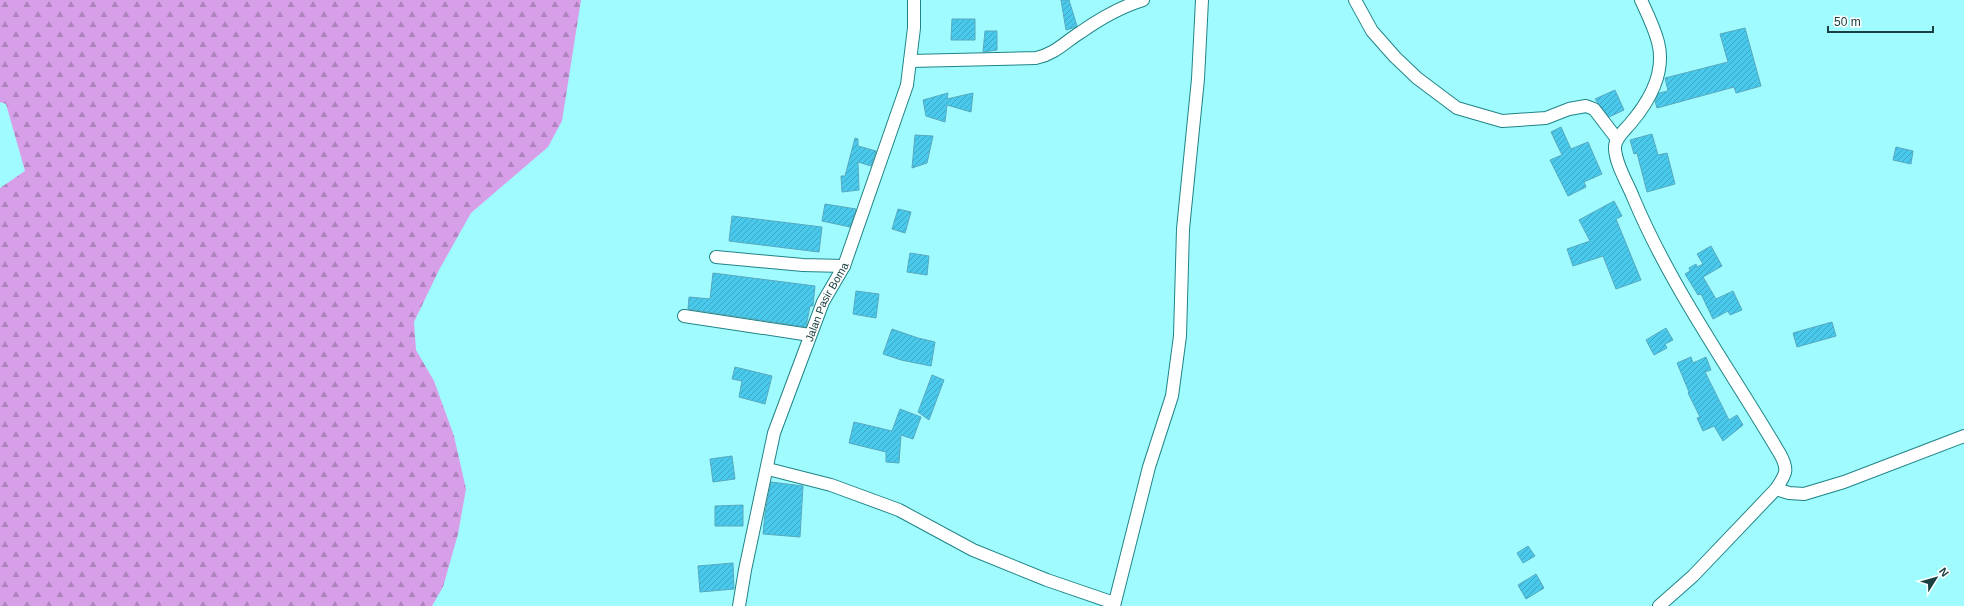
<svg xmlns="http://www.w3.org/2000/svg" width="1964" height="606" font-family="Arial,sans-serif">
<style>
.forest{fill:url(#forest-firs)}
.building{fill:url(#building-hatch);stroke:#57a9c0}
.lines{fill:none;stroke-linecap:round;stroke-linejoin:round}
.minor-casing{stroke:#208487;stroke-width:14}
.minor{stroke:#fff;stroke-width:12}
.labels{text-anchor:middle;stroke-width:4;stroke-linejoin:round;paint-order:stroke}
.street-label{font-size:11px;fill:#1a4041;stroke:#fff}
</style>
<defs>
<pattern id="forest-firs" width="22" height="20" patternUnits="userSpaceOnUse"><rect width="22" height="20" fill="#d89fe9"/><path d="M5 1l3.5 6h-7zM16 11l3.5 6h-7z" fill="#ae83be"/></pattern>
<pattern id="building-hatch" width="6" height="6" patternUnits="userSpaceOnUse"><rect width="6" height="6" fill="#49caec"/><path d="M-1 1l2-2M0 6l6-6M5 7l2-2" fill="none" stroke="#3ca5c1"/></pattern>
</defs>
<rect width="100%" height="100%" fill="#a0fbfe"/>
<!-- forest -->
<path class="forest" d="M0 0H581L562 121 548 147 471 213 439 270 414 322 416 350 434 381 454 436 466 489 458 534 443 587 432 606H0V188L25 171 6 104 0 102Z"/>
<!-- building -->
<path class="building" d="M1061 0H1069L1077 26 1073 28 1066 30Z
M952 19H975V40H951Z
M1745 28 1761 86 1736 93 1734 87 1657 108 1655 101 1659 93 1668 91 1665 78 1728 62 1720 34Z
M985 31H997V50L983 52Z
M1615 90 1624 110 1609 117 1595 99Z
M948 93 947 99 973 93 971 112 947 105 945 122 926 116 923 100Z
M1561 127 1571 149 1588 142 1602 174 1584 182 1586 187 1568 196 1550 160 1562 155 1551 132Z
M1652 134 1658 155 1667 153 1675 184 1647 192 1637 153 1634 154 1630 140Z
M915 135 933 136 927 163 912 168Z
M855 138 858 139V146L876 151 871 166 858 162 859 190 842 192 841 176H845Z
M1896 147 1913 151 1911 164 1893 160Z
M1614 201 1622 216 1616 219 1641 280 1616 289 1603 256 1573 266 1567 249 1590 241 1579 220Z
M825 204 856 209 850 227 822 221Z
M898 209 911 212 905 233 892 229Z
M732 216 822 227 819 252 729 241Z
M1711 246 1722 266 1703 277 1716 299 1733 291 1742 310 1730 315 1728 311 1713 319 1701 294 1698 295 1685 274 1690 271 1689 268 1696 264 1697 267 1703 264 1697 254Z
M910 253 929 256 927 275 907 272Z
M713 273 815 286 813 306H810L806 327 688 309 689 297 710 299Z
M856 291 879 294 876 318 853 314Z
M1832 322 1836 336 1797 347 1793 333Z
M1666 328 1673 340 1665 344 1667 348 1654 355 1646 340Z
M892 329 918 338 935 342 931 366 901 360 883 354Z
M1691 357 1693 363 1706 357 1711 370 1705 372 1729 420 1737 415 1743 425 1723 441 1714 426 1703 431 1697 418 1700 417 1688 393 1689 392 1677 363Z
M735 367 772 376 765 404 739 397 742 381 732 379Z
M932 375 944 380 929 420 918 412Z
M900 409 921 417 913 439 901 435 899 463 886 462V452L849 443 854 422 892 431Z
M732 456 735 479 713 482 710 459Z
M771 482 803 486 800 537 763 534 765 513Z
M743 505V526H715V506Z
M1528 546 1535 556 1523 563 1517 553Z
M733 563 734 589 700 592 698 566Z
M1536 574 1544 588 1526 599 1518 585Z"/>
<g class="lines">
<defs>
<g id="minor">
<path d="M1355 0 1372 31 1395 57 1417 78 1457 108 1502 121 1546 118 1569 109 1586 106 1594 109 1617 139"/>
<path d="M1641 0C1647 13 1654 27 1658 42 1666 72 1649 102 1630 124 1624 131 1614 139 1615 149 1616 165 1627 182 1633 197 1671 288 1730 369 1780 454 1789 470 1786 474 1776 489L1693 576 1659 606"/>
<path d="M910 61 1036 58C1055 54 1065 42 1081 32 1101 18 1120 7 1143 0"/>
<path d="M716 257 803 265 844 266"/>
<path d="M684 316 810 335"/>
<path d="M768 469 831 485 899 510 973 550 1047 580 1114 603"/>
<path d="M1776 489 1789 493 1804 494 1844 482 1964 436"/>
<path id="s1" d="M739 606 745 570 774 433 823 302 844 266 907 85 914 28V0"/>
<path d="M1114 606 1149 467 1172 396 1180 336 1183 229 1198 79 1202 0"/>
</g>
</defs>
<!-- minor casing -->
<use href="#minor" class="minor-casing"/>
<!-- minor -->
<use href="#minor" class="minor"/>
</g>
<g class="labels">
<!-- street labels -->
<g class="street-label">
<text dy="4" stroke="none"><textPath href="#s1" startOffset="318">Jalan Pasir Boma</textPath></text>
</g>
</g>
<!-- north arrow -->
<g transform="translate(1936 578) rotate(53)" stroke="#ffffff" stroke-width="3" paint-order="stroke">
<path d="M0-3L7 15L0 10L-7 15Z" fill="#1a4041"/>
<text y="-6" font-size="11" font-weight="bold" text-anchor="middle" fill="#1a4041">N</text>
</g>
<!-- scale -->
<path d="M1828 26v6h105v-6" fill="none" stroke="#1a4041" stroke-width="2"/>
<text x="1834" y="26" font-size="12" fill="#1a4041" stroke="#ffffff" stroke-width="3" paint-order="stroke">50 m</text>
</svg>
